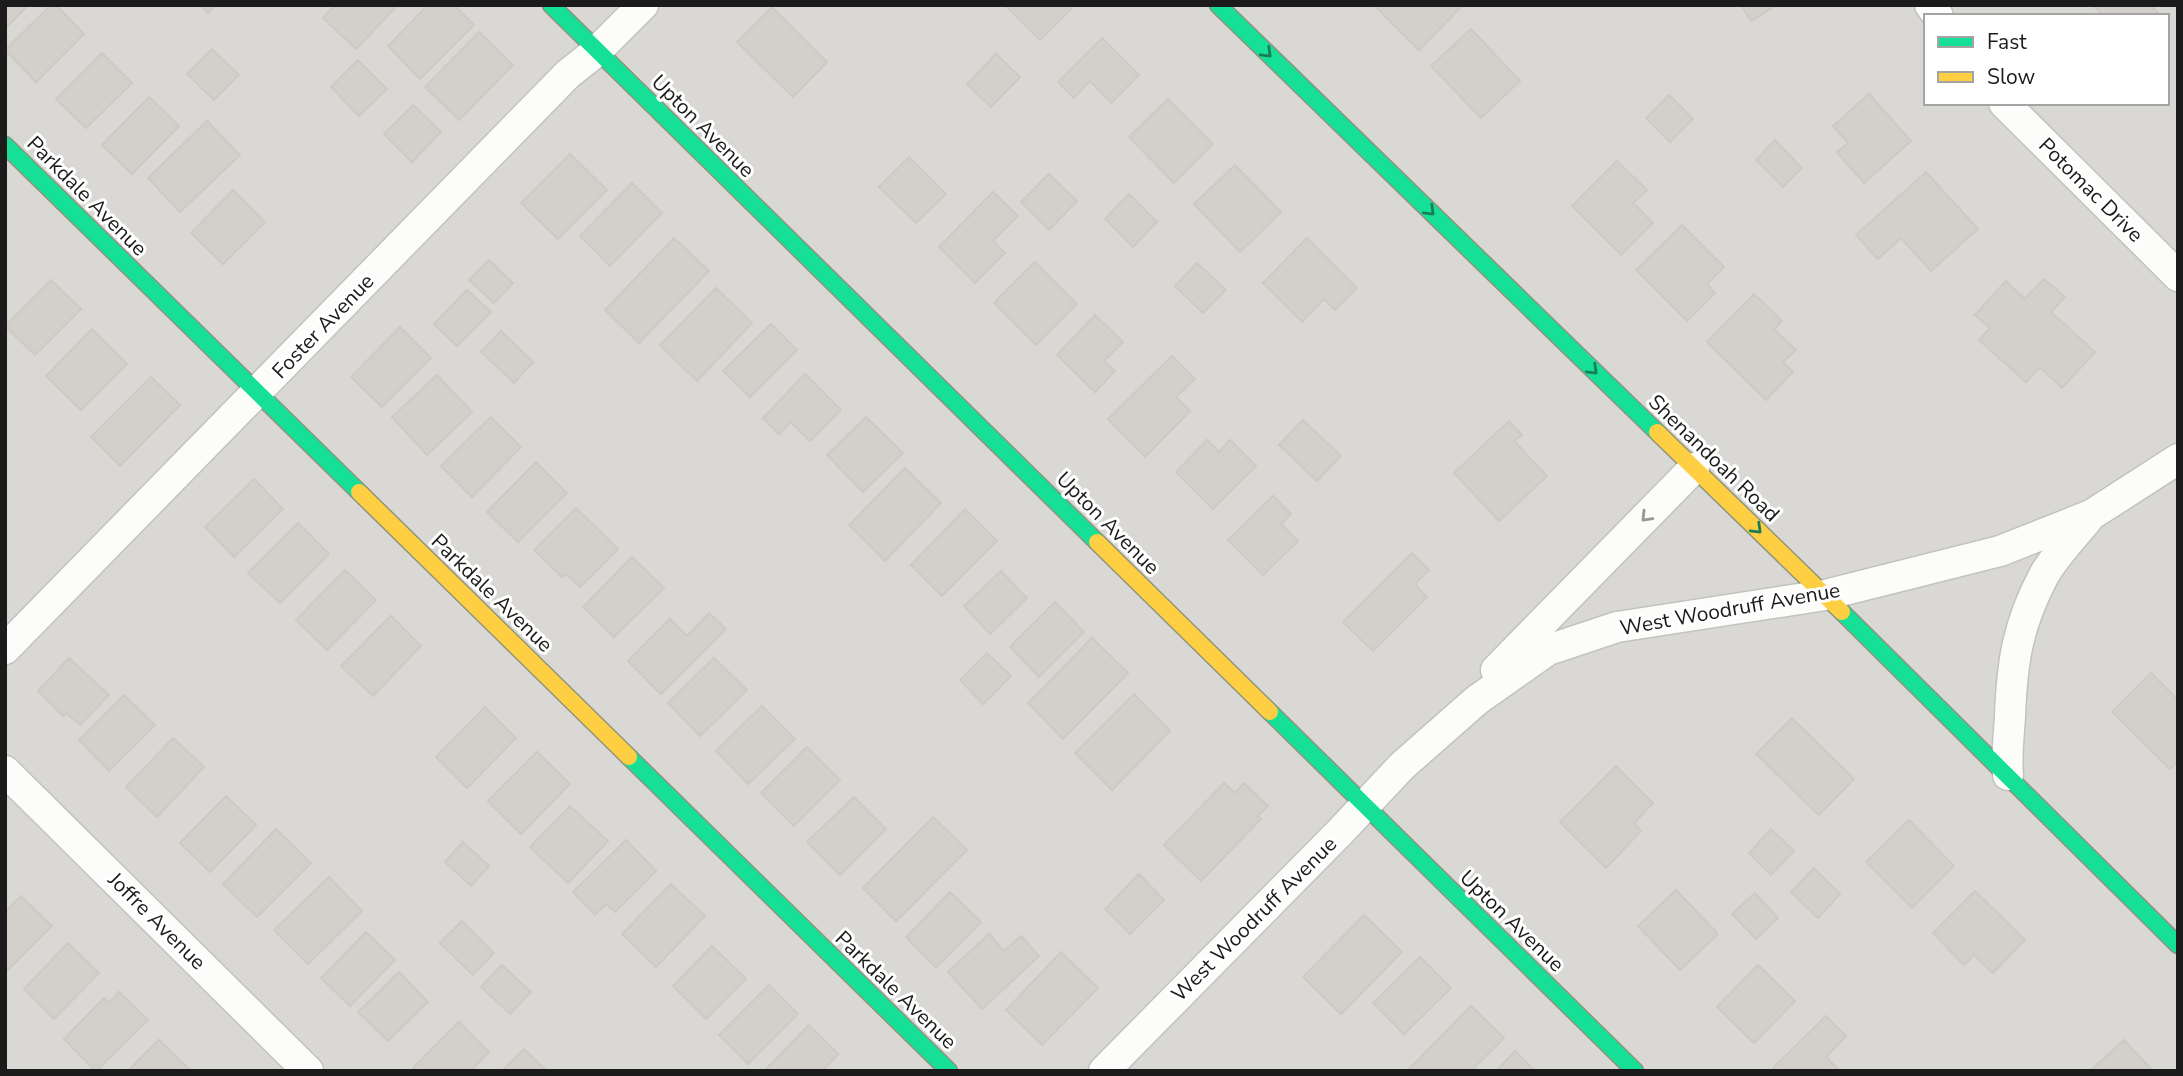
<svg xmlns="http://www.w3.org/2000/svg" width="2183" height="1076" font-family="'Nunito Sans',sans-serif">
<style>
.residential{fill:#d9d8d4;fill-rule:evenodd}
.building{fill:#d3d0cb;stroke:#cdcac4;stroke-width:2}
.lines{fill:none;stroke-linecap:round;stroke-linejoin:round}
.street-casing{stroke:#c2c2bf;stroke-width:33}
.fast-casing{stroke:#8f947b;stroke-width:19}
.slow-casing{stroke:#8f947b;stroke-width:19}
.street{stroke:#fcfcfb;stroke-width:30}
.fast{stroke:#16e098;stroke-width:16}
.slow{stroke:#ffcf43;stroke-width:16}
.oneway{stroke:#187e5a}
.oneway2{stroke:#979796}
.labels{text-anchor:middle;stroke-width:6;stroke-linejoin:round;paint-order:stroke}
.street-label{font-size:21px;fill:#1b1b1b;stroke:#fff}
</style>
<rect width="100%" height="100%" fill="#eae9e2"/>
<!-- residential -->
<path class="residential" d="M5 5H2178V1071H5ZM1926 16H2167V103H1926Z"/>
<!-- building -->
<path class="building" d="M5 5H28L5 29Z
M51 5H56L84 34 36 82 5 50Z
M200 5H216L208 13Z
M335 5H398L356 49 323 18Z
M428 5H454L474 25 420 79 388 46Z
M1005 5H1070L1072 8 1040 40Z
M1374 5H1463L1419 50Z
M1741 5H1777L1751 21Z
M2093 5H2151L2161 16H2103Z
M772 7 827 62 793 97 737 42Z
M1471 29 1520 81 1481 118 1431 66Z
M479 32 513 65 459 120 425 87Z
M1102 38 1139 75 1111 103 1090 81 1074 98 1058 82Z
M212 49 239 75 214 100 187 74Z
M102 53 132 83 86 128 56 99Z
M996 54 1020 77 991 107 967 84Z
M358 60 387 89 359 116 331 87Z
M1869 94 1911 141 1864 183 1837 152 1848 143 1833 126Z
M1669 95 1693 119 1670 142 1646 118Z
M149 97 179 126 132 174 102 145Z
M1168 99 1213 144 1174 183 1129 137Z
M413 105 441 132 412 162 384 134Z
M207 121 240 155 180 212 148 178Z
M1775 140 1802 168 1783 187 1756 160Z
M570 154 607 190 558 239 521 203Z
M909 157 946 194 916 223 879 187Z
M1617 161 1647 190 1633 203 1653 223 1621 255 1572 206Z
M1235 165 1281 212 1240 252 1194 204Z
M1926 172 1978 229 1931 271 1901 238 1878 259 1856 235Z
M1049 174 1077 201 1049 230 1021 202Z
M632 183 662 213 610 266 580 236Z
M233 190 265 222 223 264 191 233Z
M993 192 1018 216 993 241 1005 253 975 283 939 247Z
M1129 194 1157 222 1133 247 1105 219Z
M1682 225 1724 267 1707 284 1715 293 1687 321 1636 270Z
M674 238 709 271 639 343 605 310Z
M1307 238 1357 288 1335 310 1324 299 1302 322 1263 283Z
M489 260 513 283 494 303 469 280Z
M1035 262 1077 304 1036 345 994 303Z
M1197 263 1226 290 1203 313 1175 286Z
M2044 279 2065 297 2051 312 2095 352 2062 388 2040 367 2026 382 1979 340 1990 328 1975 315 2006 281 2025 299Z
M51 280 81 309 35 355 5 326Z
M716 288 752 323 697 381 660 345Z
M467 290 491 312 457 346 434 324Z
M1754 294 1782 321 1774 329 1796 350 1783 362 1793 372 1766 400 1707 342Z
M1095 315 1123 342 1104 361 1115 371 1095 392 1057 355Z
M771 324 797 350 750 397 723 371Z
M400 327 431 358 382 407 351 377Z
M92 329 127 364 81 410 46 376Z
M501 331 533 362 514 383 481 352Z
M1172 356 1195 379 1176 397 1190 411 1145 457 1108 419Z
M805 374 841 410 810 441 791 422 779 434 763 418Z
M437 375 472 412 427 455 392 417Z
M151 377 180 405 120 466 91 437Z
M491 417 521 447 472 497 441 466Z
M866 417 903 453 863 492 827 455Z
M1303 420 1341 456 1317 481 1279 445Z
M1509 421 1522 435 1514 441 1547 476 1499 521 1454 473Z
M1207 440 1219 452 1230 440 1256 466 1213 509 1176 472Z
M536 462 567 493 518 542 487 512Z
M905 468 941 503 885 561 849 525Z
M254 479 283 509 234 557 205 527Z
M1273 496 1291 514 1281 524 1298 541 1263 575 1228 540Z
M576 508 618 549 580 587 566 574 562 577 534 550Z
M965 509 997 541 942 596 911 565Z
M298 523 329 554 280 603 248 573Z
M1412 553 1429 570 1415 584 1427 597 1373 651 1343 622Z
M632 557 664 588 614 637 583 607Z
M345 570 376 600 327 650 296 620Z
M1001 571 1027 598 990 634 964 606Z
M1055 602 1084 632 1039 677 1010 647Z
M709 613 726 629 661 694 628 661 670 619 687 636Z
M391 616 421 646 373 696 341 666Z
M1092 638 1128 673 1063 739 1028 703Z
M987 653 1011 676 983 704 960 680Z
M69 658 109 695 80 725 66 713 63 716 38 691Z
M714 658 747 690 700 736 668 703Z
M2151 673 2178 700V761L2170 769 2112 712Z
M1134 694 1170 731 1112 790 1075 753Z
M124 695 155 725 109 771 79 740Z
M762 706 795 739 748 784 716 751Z
M485 707 516 738 467 788 436 757Z
M1792 718 1854 779 1819 815 1756 754Z
M173 738 204 767 157 817 126 787Z
M807 747 840 780 794 826 761 793Z
M537 752 570 784 521 834 488 801Z
M1616 766 1653 803 1634 823 1641 831 1606 868 1560 822Z
M1224 783 1235 793 1244 783 1268 806 1258 816 1261 819 1201 881 1164 845Z
M226 796 256 825 210 872 180 843Z
M854 797 886 829 840 875 807 842Z
M570 806 608 841 568 883 530 847Z
M933 817 967 850 896 921 863 888Z
M1909 820 1954 866 1912 908 1866 862Z
M276 829 311 863 257 917 223 884Z
M1771 829 1794 851 1771 875 1749 853Z
M626 840 656 871 615 912 606 904 595 915 573 892Z
M463 842 489 866 471 886 445 862Z
M1814 868 1840 894 1818 918 1791 892Z
M1139 874 1164 900 1130 934 1105 909Z
M329 877 362 911 308 964 274 930Z
M671 884 705 916 656 967 622 934Z
M1676 890 1718 934 1680 970 1638 926Z
M1975 891 2025 940 1993 973 1974 955 1964 965 1933 933Z
M950 892 981 922 936 968 906 937Z
M1755 893 1778 918 1756 939 1732 914Z
M21 896 52 926 5 973V912Z
M1364 915 1402 952 1341 1014 1303 977Z
M462 921 494 953 473 975 440 943Z
M366 932 395 960 350 1006 321 978Z
M989 934 1004 951 1021 936 1039 956 982 1009 948 972Z
M68 943 99 973 54 1019 24 989Z
M712 946 746 979 706 1019 673 986Z
M1061 952 1098 988 1042 1045 1006 1010Z
M1420 957 1451 988 1404 1034 1373 1003Z
M502 965 531 992 510 1014 481 987Z
M1758 965 1795 1001 1754 1043 1717 1007Z
M399 972 428 1002 388 1041 358 1012Z
M769 985 798 1014 748 1064 719 1035Z
M119 992 148 1020 96 1071 64 1039 104 998 109 1003Z
M1471 1006 1504 1038 1471 1071H1407Z
M1826 1016 1846 1036 1826 1057 1840 1071H1775L1773 1068Z
M459 1022 489 1052 471 1071H416L413 1068Z
M809 1025 838 1054 822 1071H764Z
M159 1040 190 1070 128 1071Z
M2124 1040 2153 1071H2090Z
M524 1049 547 1071H502Z
M1515 1051 1535 1071H1496Z"/>
<g class="lines">
<defs>
<path id="street" d="M1930 5 1938 16
M2004 103 2178 276
M5 649 568 74 597 51 643 5
M1496 670 1694 468
M5 771 308 1071
M2008 775C2006 755 2009 736 2010 716 2012 661 2018 624 2044 575 2056 554 2076 534 2091 515
M1104 1071 1340 832 1402 766 1477 700 1548 650 1617 627 1825 595 2000 551 2091 515 2178 459"/>
<path id="fast" d="M551 5 1097 542
M1218 5 1657 432
M5 145 359 492
M1842 612 2178 945
M1270 712 1635 1071
M629 757 949 1071"/>
<path id="slow" d="M1657 432 1842 612
M359 492 629 757
M1097 542 1270 712"/>
</defs>
<!-- street casing -->
<use href="#street" class="street-casing"/>
<!-- fast casing -->
<use href="#fast" class="fast-casing"/>
<!-- slow casing -->
<use href="#slow" class="slow-casing"/>
<!-- street -->
<use href="#street" class="street"/>
<!-- fast -->
<use href="#fast" class="fast"/>
<!-- slow -->
<use href="#slow" class="slow"/>
</g>
<!-- one-way arrows -->
<defs><path id="oneway-chevron" d="M-2-3.5L2.5 0L-2 3.5" fill="none" stroke-width="1.6" stroke-linecap="round" stroke-linejoin="round" transform="scale(1.75)"/></defs>
<g class="oneway">
<use href="#oneway-chevron" transform="translate(1267 53) rotate(44)"/>
<use href="#oneway-chevron" transform="translate(1430 211) rotate(44)"/>
<use href="#oneway-chevron" transform="translate(1593 370) rotate(44)"/>
<use href="#oneway-chevron" transform="translate(1757 529) rotate(44)"/>
</g>
<use class="oneway2" href="#oneway-chevron" transform="translate(1646 517) rotate(134)"/>
<g class="labels">
<!-- street labels -->
<g class="street-label">
<text transform="translate(703 126) rotate(45)" y="7">Upton Avenue</text>
<text transform="translate(2091 190) rotate(45)" y="7">Potomac Drive</text>
<text transform="translate(87 196) rotate(45)" y="7">Parkdale Avenue</text>
<text transform="translate(323 326) rotate(-46)" y="7">Foster Avenue</text>
<text transform="translate(1714 458) rotate(44)" y="7">Shenandoah Road</text>
<text transform="translate(1108 523) rotate(45)" y="7">Upton Avenue</text>
<text transform="translate(492 593) rotate(44)" y="7">Parkdale Avenue</text>
<text transform="translate(1730 609) rotate(-10)" y="7">West Woodruff Avenue</text>
<text transform="translate(1254 919) rotate(-45)" y="7">West Woodruff Avenue</text>
<text transform="translate(157 921) rotate(45)" y="7">Joffre Avenue</text>
<text transform="translate(1512 921) rotate(44)" y="7">Upton Avenue</text>
<text transform="translate(896 990) rotate(44)" y="7">Parkdale Avenue</text>
</g>
</g>
<!-- border -->
<rect width="2183" height="1076" fill="none" stroke="#1b1b1b" stroke-width="14"/>
<!-- legend -->
<rect x="1924" y="14" width="245" height="91" fill="#ffffff" stroke="#a4a4a4" stroke-width="2"/>
<rect x="1938" y="37" width="35" height="10" fill="#16e098" stroke="#a4a4a4" stroke-width="2"/>
<text x="1987" y="49" font-size="21" fill="#1b1b1b">Fast</text>
<rect x="1938" y="72" width="35" height="10" fill="#ffcf43" stroke="#a4a4a4" stroke-width="2"/>
<text x="1987" y="84" font-size="21" fill="#1b1b1b">Slow</text>
</svg>
